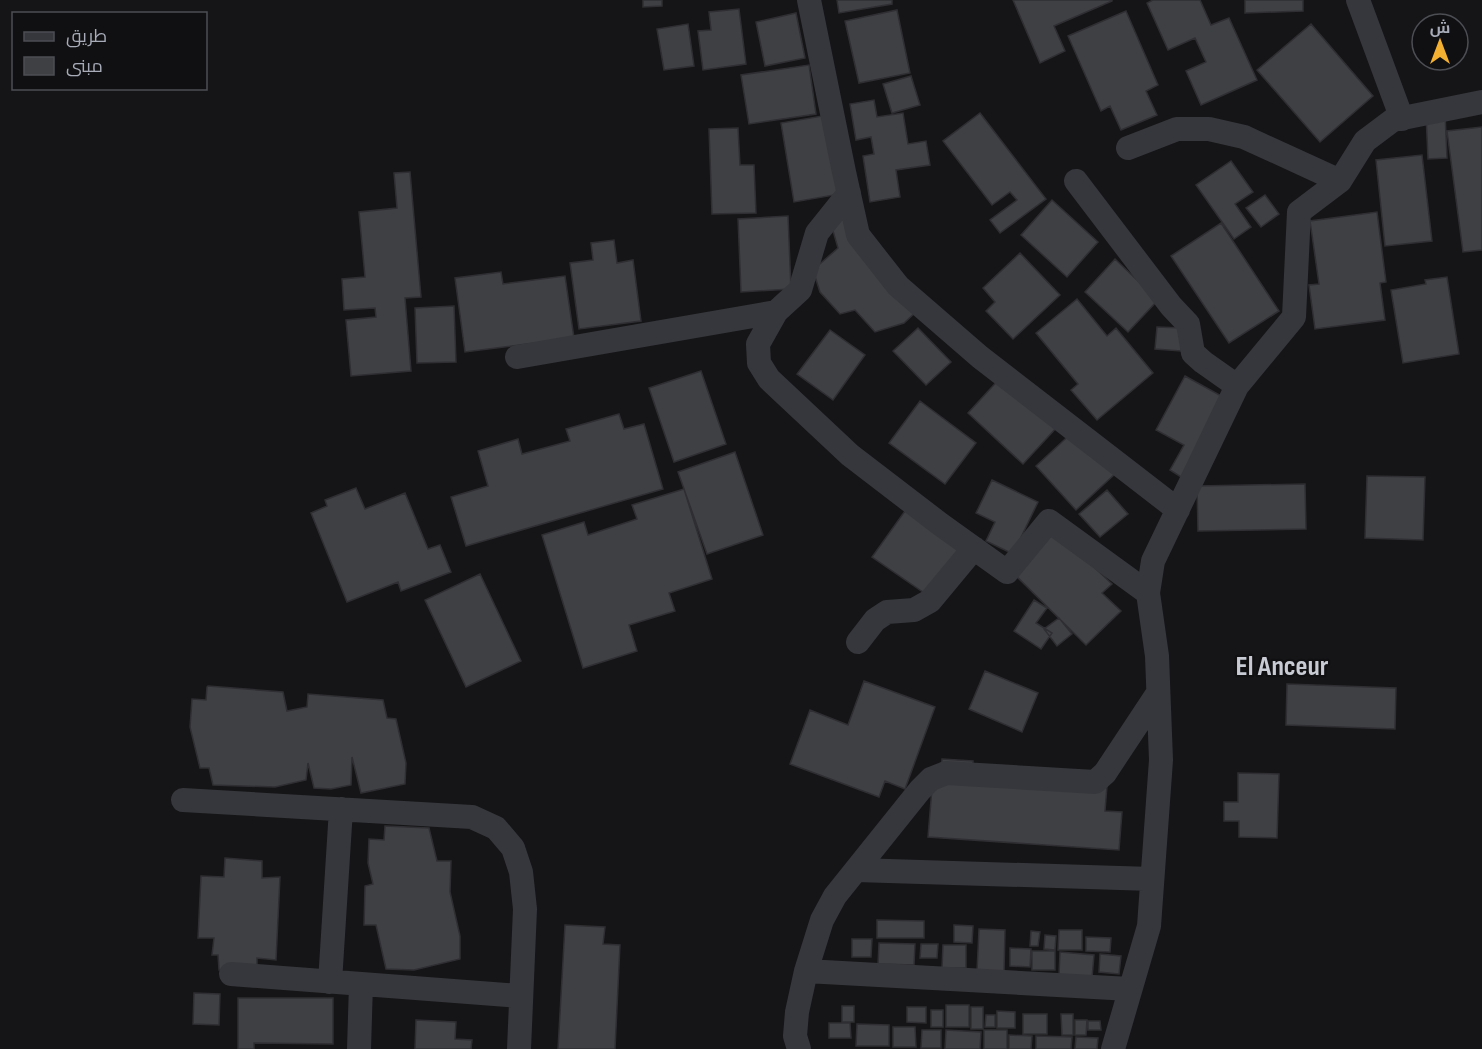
<svg xmlns="http://www.w3.org/2000/svg" width="1482" height="1049" font-family="'Sofia Sans Condensed',Cairo,sans-serif">
<style>
.building{fill:#3f4044;stroke:#2f2f33;stroke-width:1.5}
.lines{fill:none;stroke-linecap:round;stroke-linejoin:round}
.minor{stroke:#36373c;stroke-width:24}
.labels{text-anchor:middle;stroke-width:4.5;stroke-linejoin:round;paint-order:stroke}
.district-label{font-size:28px;font-weight:bold;fill:#c8cbd3;stroke:#101012}
</style>
<rect width="100%" height="100%" fill="#151517"/>
<!-- building -->
<path class="building" d="M643 0H662V6L643 7Z
M837 0H892V4L839 13Z
M1013 0H1112V1L1054 26 1065 51 1040 63Z
M1153 0H1200L1211 25 1229 18 1257 80 1201 105 1186 71 1206 62 1195 38 1168 50 1147 3Z
M1245 0H1303V11L1245 13Z
M739 9 746 64 703 70 698 31 711 30 709 12Z
M897 10 910 73 859 83 845 21Z
M1126 11 1158 85 1146 91 1157 115 1121 130 1110 106 1101 111 1068 36Z
M796 13 805 58 765 66 756 22Z
M688 24 694 66 664 70 657 29Z
M1311 24 1373 96 1320 142 1257 70Z
M809 65 816 114 749 124 741 75Z
M911 76 920 105 892 113 883 84Z
M874 100 877 117 903 113 908 144 926 141 930 165 896 170 900 197 870 202 863 156 874 154 871 137 856 140 850 104Z
M980 113 1046 199 1000 233 990 220 1017 200 1010 192 992 205 943 141Z
M1445 113 1447 158 1428 159 1426 114Z
M828 115 840 194 794 202 781 123Z
M1482 127V250L1463 252 1447 131Z
M738 128 740 165H754L756 213 712 214 709 129Z
M1422 155 1432 241 1385 246 1376 160Z
M1231 161 1253 192 1235 204 1251 227 1234 239 1196 185Z
M410 172 421 297 405 298 411 371 351 376 346 320 376 317 375 308 344 310 342 279 365 277 359 212 397 208 394 173Z
M1265 195 1279 214 1261 227 1246 208Z
M1052 200 1098 242 1067 277 1021 235Z
M1377 212 1386 282 1380 283 1385 320 1315 329 1309 285 1319 284 1310 221Z
M788 216 791 289 741 292 738 219Z
M839 216 854 231 917 311 904 323 875 332 855 310 840 314 820 292 813 270 838 248 831 224Z
M1221 223 1279 311 1229 343 1171 256Z
M614 240 617 263 633 260 641 321 579 329 570 263 593 260 591 243Z
M1020 253 1060 295 1013 339 986 311 995 302 983 288Z
M1115 259 1158 300 1128 332 1085 292Z
M501 272 503 284 565 276 574 338 465 352 455 278Z
M1447 277 1459 354 1403 363 1391 290 1426 284 1425 280Z
M1077 299 1107 336 1116 328 1153 373 1097 420 1071 390 1078 384 1036 333Z
M454 306 456 362 417 363 415 308Z
M1157 327 1183 328 1181 351 1155 349Z
M918 328 951 362 926 385 893 351Z
M830 330 865 355 833 400 797 374Z
M701 371 726 444 674 462 649 388Z
M1002 376 1058 426 1023 464 968 413Z
M1185 376 1225 398 1181 477 1170 470 1184 445 1156 430Z
M920 401 976 443 945 484 889 443Z
M619 414 624 429 644 424 663 489 466 546 451 497 488 486 478 451 518 439 522 454 570 441 566 429Z
M1076 429 1116 473 1076 510 1036 466Z
M735 452 763 535 707 554 678 472Z
M1367 476 1425 477 1423 540 1365 538Z
M992 480 1038 502 1013 554 986 541 995 522 976 513Z
M1305 484 1306 529 1198 531 1197 486Z
M356 488 365 509 405 493 428 549 440 545 451 572 401 591 398 582 347 602 311 513 327 506 325 500Z
M684 489 712 579 669 593 675 611 629 625 637 651 583 668 542 535 584 522 588 535 637 519 632 505Z
M1107 490 1128 514 1100 537 1079 514Z
M910 504 970 547 933 599 872 557Z
M1059 521 1096 569 1112 584 1102 593 1121 611 1086 645 1010 570Z
M480 574 521 661 466 687 425 600Z
M1034 600 1047 608 1036 623 1052 633 1041 649 1014 631Z
M1059 618 1072 634 1057 646 1044 629Z
M985 671 1038 693 1022 732 969 709Z
M864 681 935 707 905 789 885 781 879 797 790 764 810 710 848 725Z
M1287 684 1396 688 1395 729 1286 725Z
M208 686 283 692 287 711 307 707 308 694 383 700 387 718 396 719 406 763 405 784 361 793 352 757 351 785 331 789 314 788 308 763 306 780 275 787 213 785 209 768H200L190 727 192 699 206 700 207 687Z
M942 759 973 761 972 774 1108 773 1105 811 1122 812 1119 850 928 837 933 776H941Z
M1238 773 1279 774 1277 838 1239 837V821H1224V802H1238Z
M385 826 429 828 437 861H451L450 892 460 936V959L414 970 386 969 376 925H364L365 886 373 884 368 863 369 839 384 840Z
M225 858 262 861V878L280 877 276 960 257 958V970H219L218 955H212L214 938H198L201 876 224 877Z
M877 920 924 921V938H877Z
M565 925 605 927 603 944 620 945 615 1049H558Z
M954 925 973 926 972 943 954 942Z
M979 929 1005 930 1004 973 977 971Z
M1059 930H1082V950H1058Z
M1031 931 1040 932 1038 946H1030Z
M1045 935 1056 936 1055 950 1044 949Z
M1086 937 1111 938 1110 952 1086 951Z
M852 939H872L871 957H852Z
M879 943 915 944 914 965 878 964Z
M921 944H938L937 958H920Z
M943 945H966V968H942Z
M1010 948 1031 949 1030 967 1010 966Z
M1032 951H1055V970H1032Z
M1060 952 1094 955 1092 978 1059 975Z
M1100 954 1121 956 1119 974 1099 972Z
M194 993 220 994 219 1025 193 1024Z
M238 998H333V1044L254 1043V1049H238Z
M946 1005H969V1027H946Z
M842 1006H854V1022H842Z
M907 1007H926V1023L907 1022Z
M971 1007H983V1029H971Z
M931 1010H943V1027H931Z
M997 1011 1015 1012V1028H997Z
M1023 1014H1047V1034H1023Z
M1061 1014H1073V1035H1062Z
M986 1015H995V1027H985Z
M416 1020 456 1022 455 1039 472 1040 471 1049H415Z
M1075 1020H1087L1086 1035H1075Z
M1088 1021H1100L1101 1030H1088Z
M829 1023H850L851 1038H829Z
M857 1024 889 1025V1046H856Z
M893 1027H915L916 1047H893Z
M922 1030H941V1048H921Z
M946 1030 981 1032 980 1049H945Z
M984 1030H1007V1049H984Z
M1009 1035 1032 1036 1031 1049H1009Z
M1036 1036 1072 1037 1071 1049H1036Z
M1076 1037 1098 1038 1097 1049H1075Z"/>
<g class="lines">
<!-- minor -->
<path class="minor" d="M809 0 844 172 858 235 898 286 980 357 1178 510
M1358 0 1402 119
M1128 148 1177 129H1209L1244 137 1340 181
M1076 181 1171 306 1188 324 1193 353 1203 362 1237 386
M849 193 817 233 800 290 776 312 758 344 759 363 769 379 850 455 940 524 1007 572 1049 521 1148 593
M517 357 776 312
M858 642 875 620 887 612 914 610 930 601 974 548
M183 800 472 817 496 828 513 848 521 872 525 909 519 1049
M856 870 1152 879
M806 971 1130 989
M231 974 521 996
M330 982 341 809
M359 1049 361 984
M799 1049 795 1036 797 1012 806 971 822 920 835 896 920 790 931 779 946 773 1095 782 1105 773 1158 693
M1113 1049 1149 926 1161 760 1157 656 1148 593 1153 561 1237 386 1294 317 1299 212 1340 181 1365 141 1393 120 1482 102"/>
</g>
<g class="labels">
<!-- district labels -->
<g class="district-label">
<text x="1282" y="675">El Anceur</text>
</g>
</g>
<!-- legend -->
<rect x="12" y="12" width="195" height="78" fill="#101012" stroke="#4c4e54" stroke-width="1.5"/>
<rect x="24" y="32" width="30" height="9" fill="#36373c" stroke="#4c4e54" stroke-width="1.5"/>
<text x="66" y="42" font-size="18" fill="#a7acb8">طريق</text>
<rect x="24" y="57" width="30" height="18" fill="#3f4044" stroke="#4c4e54" stroke-width="1.5"/>
<text x="66" y="72" font-size="18" fill="#a7acb8">مبنى</text>
<!-- north arrow -->
<g transform="translate(1440 42)"><circle r="28" fill="#101012" stroke="#4c4e54" stroke-width="1.5"/>
<path d="M0-4.5L10 22L0 15L-10 22Z" fill="#f4b031"/>
<text y="-9" font-size="16" font-weight="bold" text-anchor="middle" fill="#a7acb8">ش</text>
</g>
</svg>
